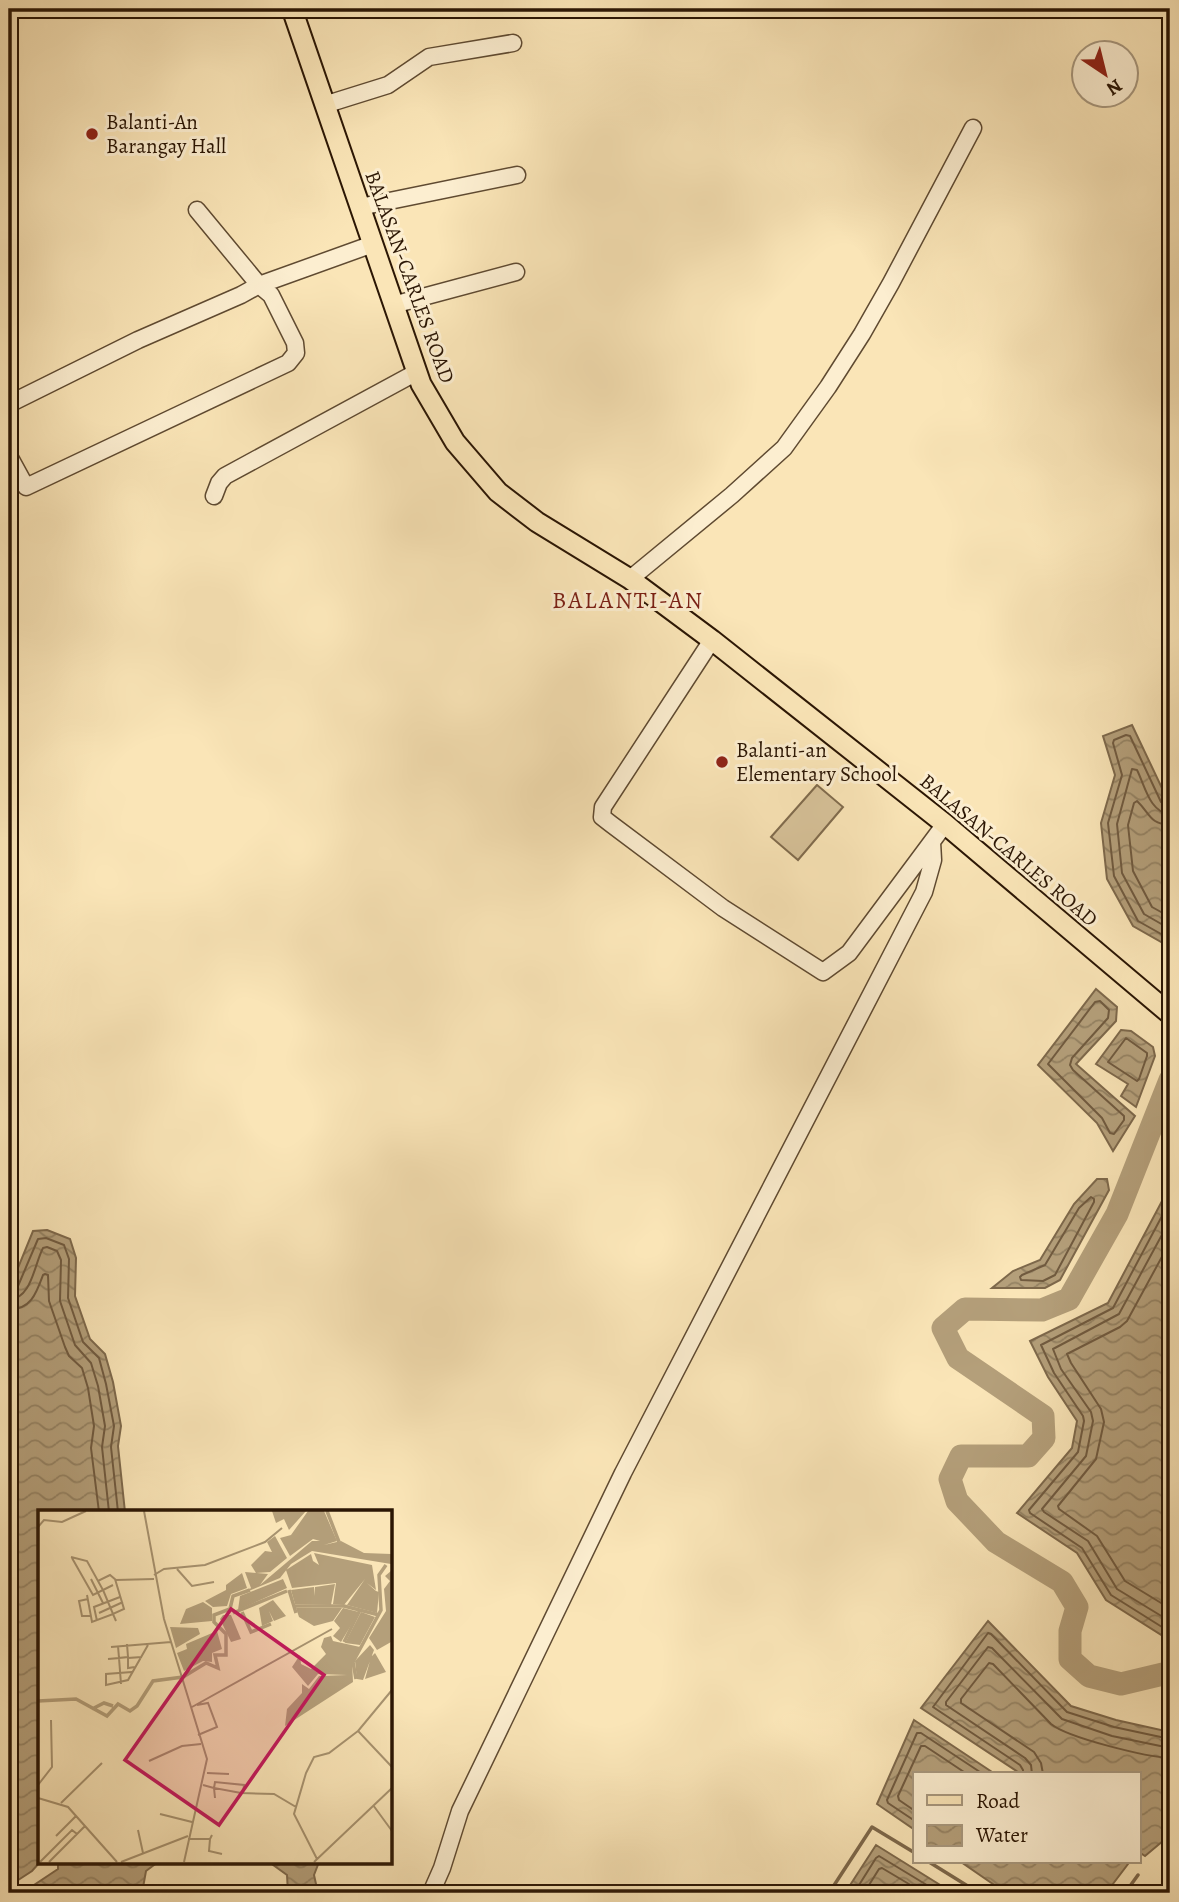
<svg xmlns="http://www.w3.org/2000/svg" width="1179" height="1902" font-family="Alegreya,serif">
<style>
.grass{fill:#d7c299;stroke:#816c4e;stroke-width:2}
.water{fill:url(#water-waves);stroke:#7d684b;stroke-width:2}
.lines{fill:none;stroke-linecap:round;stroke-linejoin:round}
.shore{stroke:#705a3f;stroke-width:2}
.stream{stroke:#7d684b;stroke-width:3.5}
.river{stroke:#b49f7a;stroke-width:23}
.minor-casing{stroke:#5f4a31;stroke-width:19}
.major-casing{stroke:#2b1604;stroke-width:23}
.minor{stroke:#fceed0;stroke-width:16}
.major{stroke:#fae5b7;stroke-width:19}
.poi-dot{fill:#8f2418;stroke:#fceed0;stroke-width:2.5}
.labels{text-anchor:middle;stroke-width:6;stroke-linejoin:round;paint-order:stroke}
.poi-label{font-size:21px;fill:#2b1604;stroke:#fceed0;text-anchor:start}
.street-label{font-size:21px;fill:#2b1604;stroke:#fceed0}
.quarter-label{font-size:24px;letter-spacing:2px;fill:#7a1f14;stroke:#fceed0}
.inset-river{fill:none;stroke:#b49f7a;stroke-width:3.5}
.inset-road{fill:none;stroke:#a7926f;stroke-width:2}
.view{fill:#c2185b;fill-opacity:0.15;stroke:#c2185b;stroke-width:3.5}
.inset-edge{fill:none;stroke:#2b1604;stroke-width:3.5}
</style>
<defs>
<pattern id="water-waves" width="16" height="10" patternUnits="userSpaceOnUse" patternTransform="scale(1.75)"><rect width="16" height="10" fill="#b49f7a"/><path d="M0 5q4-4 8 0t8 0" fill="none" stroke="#938162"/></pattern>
</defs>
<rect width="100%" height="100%" fill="#fae5b7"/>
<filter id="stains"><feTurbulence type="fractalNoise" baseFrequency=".00286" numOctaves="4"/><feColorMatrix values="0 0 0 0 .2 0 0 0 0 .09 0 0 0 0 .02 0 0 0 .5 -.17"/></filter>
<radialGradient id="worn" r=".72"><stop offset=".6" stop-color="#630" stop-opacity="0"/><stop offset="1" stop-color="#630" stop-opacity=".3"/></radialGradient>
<!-- grass -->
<path class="grass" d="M817 785 843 807 798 860 771 837Z"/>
<!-- water -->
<path class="water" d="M1132 725 1170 805V947L1133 926 1107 879 1101 823 1115 775 1103 736Z
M1096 989 1117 1007 1116 1021 1076 1064 1135 1116 1113 1151 1097 1123 1038 1065Z
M1121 1030 1131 1031 1153 1047 1155 1056 1136 1107 1121 1096 1128 1084 1096 1064Z
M1097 1179H1107L1109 1190 1060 1280 1045 1288H992L1013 1271 1040 1260 1074 1204Z
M1170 1186V1632L1163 1636 1106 1600 1077 1553 1017 1513 1072 1448 1077 1421 1048 1377 1030 1341 1108 1303Z
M47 1230 70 1239 76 1258 75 1296 90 1339 105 1354 113 1382 121 1426 118 1446 125 1512H40V1862L32 1871 9 1886V1332L11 1285 33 1231Z
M988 1621 1071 1706 1116 1720 1170 1732V1835L1145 1856 1139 1852V1774H1021L921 1708Z
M914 1720 995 1774H915V1830L877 1804Z
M876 1845 953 1893H845Z
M58 1862H158L146 1871 142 1893H22L58 1869Z
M269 1862H319L314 1875 318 1893H288L287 1875Z
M961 1862H1125L1128 1864 1106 1893H1006Z"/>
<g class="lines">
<!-- shore -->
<path class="shore" d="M1170 805H1165L1161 802 1130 736 1126 735 1114 740 1113 743 1122 775 1108 823 1114 876 1138 921 1170 939
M1170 814C1150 813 1145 786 1137 770L1132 769 1117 824 1122 873 1144 914 1170 929
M1170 825C1149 824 1150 813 1137 801L1134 803 1128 825 1133 871 1152 907 1170 917
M1100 1001 1109 1010 1108 1018 1072 1058 1070 1065 1073 1070 1124 1116V1120L1114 1134 1110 1133 1102 1118 1048 1064 1095 1002Z
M1126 1038 1147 1053V1056L1139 1079 1137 1081 1108 1062Z
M1091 1197 1094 1199V1202L1055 1275 1043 1281 1021 1280 1020 1277 1022 1275 1045 1265 1079 1208Z
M1170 1201 1113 1308 1041 1345 1054 1373 1083 1416 1084 1421 1078 1452 1029 1510 1030 1513 1082 1548 1111 1595 1162 1627 1170 1626
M1170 1220 1119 1314 1053 1349 1061 1369 1091 1412 1093 1421 1086 1456 1042 1509 1044 1512 1088 1541 1117 1589 1163 1617H1170
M1170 1242 1127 1321 1120 1327 1067 1354 1071 1363 1101 1409 1104 1422 1096 1459 1058 1506 1059 1509 1097 1536 1125 1581 1166 1606 1170 1607
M9 1291 14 1290 18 1286 38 1239 46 1238 64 1245 69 1259 68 1298 83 1342 99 1358 106 1384 114 1426 111 1447 118 1512
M9 1300C32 1298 34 1265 43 1248L47 1247 57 1251 61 1260 60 1301 75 1345 91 1363 98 1386 105 1426 102 1447 109 1512
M9 1310C31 1309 36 1294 43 1275L45 1274 48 1275 49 1301 65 1347 69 1356 82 1368 88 1388 94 1426 91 1448 99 1512
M1023 1774V1770L1020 1765 933 1707 988 1633 991 1634 1067 1712 1114 1727 1170 1739
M1032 1774 1031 1765 1025 1758 946 1705V1702L988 1647 992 1648 1062 1719 1112 1736 1170 1748
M1043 1774 1041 1763 1034 1752 961 1703V1699L989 1663 993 1664 1051 1724C1068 1738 1147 1757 1170 1758
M915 1811 899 1800 898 1796 921 1746H925L967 1774
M915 1821 888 1803 887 1800 917 1733H921L983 1774
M854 1893 876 1858 879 1856 940 1893
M864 1893 879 1869 882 1868 924 1893"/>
<!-- stream -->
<path class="stream" d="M929 1862 979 1893
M829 1893 872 1827 915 1853
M1125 1893 1138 1875"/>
<!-- river -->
<path class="river" d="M1170 1080 1117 1214 1069 1299 1042 1310 965 1309 943 1328 958 1358 1043 1416 1044 1438 1028 1456H961L950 1479 957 1501 996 1542 1062 1582 1077 1607 1070 1631V1659L1089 1676 1121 1684 1163 1674 1170 1676"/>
<defs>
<path id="minor" d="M324 105 388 85 429 57 513 43
M360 207 517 175
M197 210 259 285 373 244
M393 305 516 272
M9 404 138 340 241 295 259 285 271 295 295 343 296 353 288 363 26 487 9 456
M214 496 219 483 225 476 417 372
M630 579 732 495 784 448 828 387 862 334 891 283 973 128
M712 640 603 807 602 817 611 824 723 908 823 972 849 953 945 824
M431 1893 442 1868 460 1811 623 1473 924 892 933 860 932 842"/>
<path id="major" d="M292 9 421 384 455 442 498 492 537 522 630 579 712 640 945 824 1170 1014"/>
</defs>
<!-- minor casing -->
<use href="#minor" class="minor-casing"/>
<!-- major casing -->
<use href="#major" class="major-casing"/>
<!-- minor -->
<use href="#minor" class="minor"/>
<!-- major -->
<use href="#major" class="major"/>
</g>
<!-- markers -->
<g class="poi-dot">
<circle cx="92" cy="134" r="7"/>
<circle cx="722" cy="762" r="7"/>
</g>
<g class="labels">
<!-- poi labels -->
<g class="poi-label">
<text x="106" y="129">Balanti-An<tspan x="106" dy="24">Barangay Hall</tspan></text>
<text x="736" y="757">Balanti-an<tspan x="736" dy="24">Elementary School</tspan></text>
</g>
<!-- street labels -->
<g class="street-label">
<text transform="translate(410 277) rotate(70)" y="7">BALASAN-CARLES ROAD</text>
<text transform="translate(1009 850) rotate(40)" y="7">BALASAN-CARLES ROAD</text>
</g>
<!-- quarter labels -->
<g class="quarter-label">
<text x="628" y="608">BALANTI-AN</text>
</g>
</g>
<!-- overview -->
<g transform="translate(38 1510)">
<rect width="354" height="354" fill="#fae5b7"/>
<path d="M234 1H268L251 20 246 9 238 13ZM270 1H286L299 31 286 35 303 31 326 43 353 44V54L274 41 253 54 242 68 208 82 213 78 207 62 230 64 222 75 274 31H282L275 29 252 46 242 28 253 25ZM237 26 249 48 232 62 218 63 213 55 227 41 234 42 229 32ZM276 43 334 55 338 80 329 73 338 81 341 82 339 103 309 95 327 69 306 95 295 94 298 73 254 78 248 60 273 44 275 51 281 55ZM353 61V132L339 140 331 128 348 101 346 79 352 71 347 66ZM204 63 209 78 193 84 189 96 175 97 167 91 188 80V75ZM245 69 249 78 200 100 202 86ZM297 74 293 95 257 94 253 80 276 77 277 86V77ZM235 90 248 106 236 111 231 101 235 111 224 116 221 98ZM165 92 174 98V111L142 114 148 99ZM258 98H304L295 111 276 116 261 107ZM305 98 321 102 303 132 295 126 302 118 296 111ZM323 102 337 107 322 135 307 133ZM185 105H193L203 129 193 132 182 109ZM132 117 160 118 162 124 138 138ZM179 121 184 139 174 143V152L165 151 146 161 139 143 149 139 148 134ZM293 126 295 131 322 137 314 152 315 172 247 216 249 199 264 183V174L271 179 281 166 309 165 280 164 270 176 254 157 262 145 263 154 273 159 288 144 283 137 286 128ZM332 135 336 140 325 170 319 169 317 151ZM337 143 348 162 327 169 333 147Z" fill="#b49f7a"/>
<path class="inset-river" d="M289 1 301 32M251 80 258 103M256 96H306L341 105M204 102 213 122 233 114M195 103 249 81M306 132 322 100M318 169 315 152 343 100 341 65 348 55M0 191 38 189 69 206 80 194 92 201 99 196 115 171 145 167 168 153 180 158 177 145H188V124L176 112V105L192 99 195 86 212 80M54 199 66 193 75 196"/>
<path class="inset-road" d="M106 1 126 109 169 249 146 352M0 17 6 10 24 12 48 1M33 47 49 51 60 71 72 65 78 70 116 69M34 48 55 85 65 80 60 71M139 59 154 76 176 72M116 65 126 59 167 55 227 32 244 18M53 69 65 93M75 75 65 80 75 104 86 99 77 69M49 85 54 112 75 104 78 111M50 89 41 91 44 106H52M61 103 85 92M59 111 56 97 82 87M73 137 133 132M70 149 81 148 80 136M97 157 90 158V148L104 147M94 162 68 164V175L90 170 110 135M83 174 81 148 90 147 89 134M354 180 320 221 354 257M159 195 170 193 179 217 160 225M154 197 294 119M111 251 144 236 163 234M169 263 191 264M0 275 14 257 13 210M165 275 176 278 177 288M205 283 206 275 177 272 176 278 203 283 236 284 258 297M0 288 30 297 79 352M23 293 64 253M335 295 354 321M122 304 154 312M100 320 105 343M18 326 38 306M150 329H172L174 325M172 329 171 341 184 344M279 349 256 304 268 263 276 247 291 243 320 221M2 352 34 320 39 324M11 352 47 316M83 352 150 326M276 352 354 278"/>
<path class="view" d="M193 99 286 165 181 315 87 250Z"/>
<rect width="354" height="354" class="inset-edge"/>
</g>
<!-- margin -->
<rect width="1179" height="1902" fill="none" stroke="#fae5b7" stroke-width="35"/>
<rect x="10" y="10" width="1158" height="1881" fill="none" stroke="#2b1604" stroke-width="3.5"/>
<rect x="18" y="18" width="1144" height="1867" fill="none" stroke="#2b1604" stroke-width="2"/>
<!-- legend -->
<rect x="913" y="1772" width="228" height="91" fill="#fceed0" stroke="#a8987e" stroke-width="2"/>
<rect x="927" y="1795" width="35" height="10" fill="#fae5b7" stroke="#a8987e" stroke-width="2"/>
<text x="976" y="1808" font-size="21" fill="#2b1604">Road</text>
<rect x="927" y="1825" width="35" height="21" fill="url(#water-waves)" stroke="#a8987e" stroke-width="2"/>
<text x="976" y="1842" font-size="21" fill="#2b1604">Water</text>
<!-- north arrow -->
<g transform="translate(1105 74) rotate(145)"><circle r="33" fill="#fceed0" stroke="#a8987e" stroke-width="2"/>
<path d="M0-5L12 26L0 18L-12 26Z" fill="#8f2418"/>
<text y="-10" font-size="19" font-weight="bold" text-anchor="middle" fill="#2b1604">N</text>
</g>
<rect width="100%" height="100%" filter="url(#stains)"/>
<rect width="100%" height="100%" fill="url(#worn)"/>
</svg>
